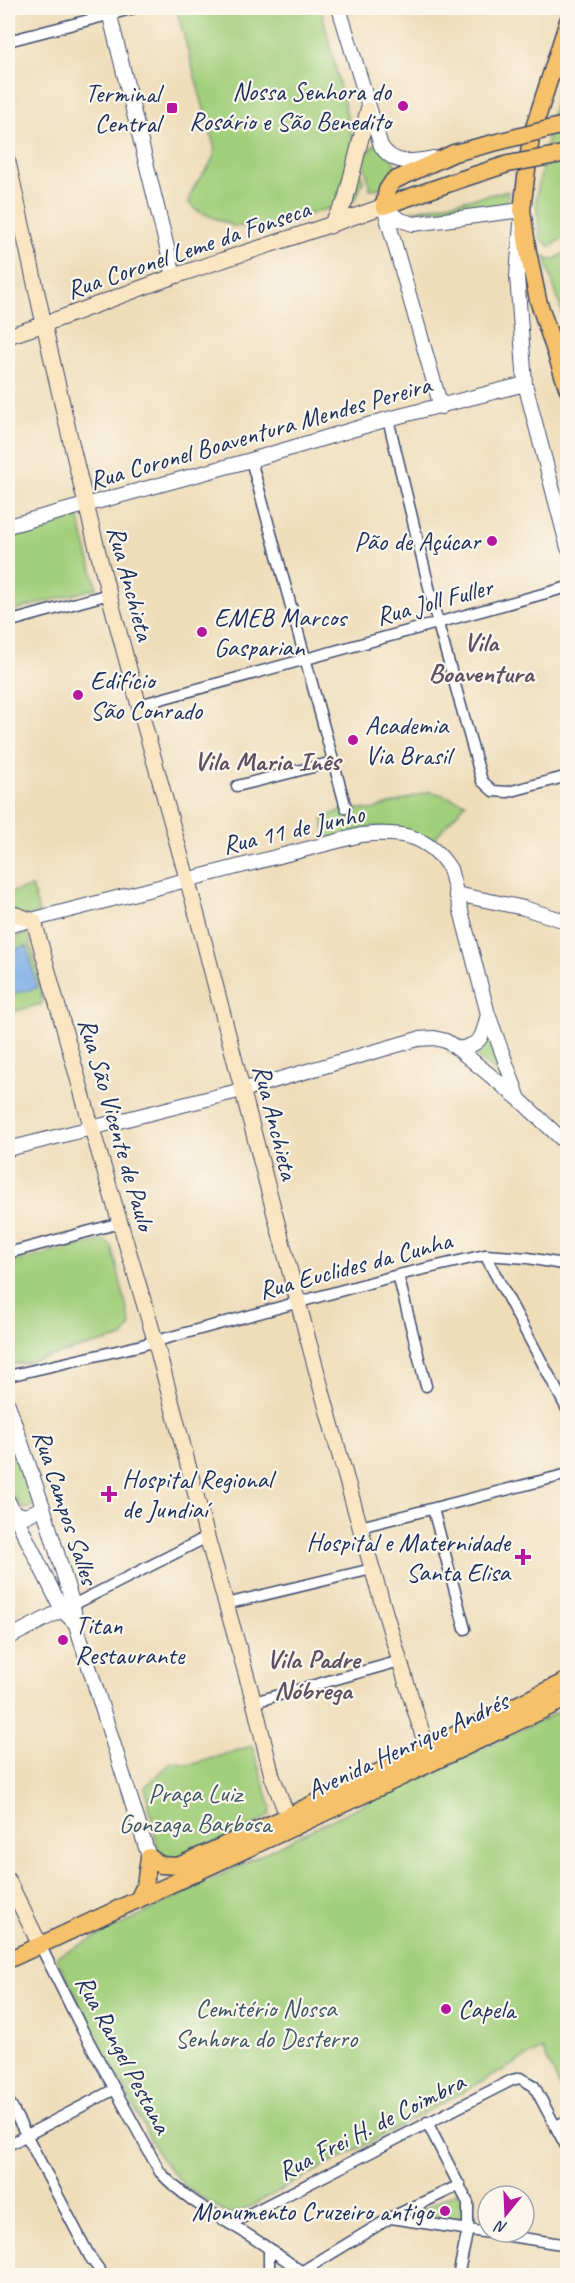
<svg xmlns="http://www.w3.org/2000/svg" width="575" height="2283" font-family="Caveat,sans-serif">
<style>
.green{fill:#a2cf7c;stroke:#5e7f6d;stroke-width:1.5}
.water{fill:#7cade7;stroke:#4c6ea2;stroke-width:1.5}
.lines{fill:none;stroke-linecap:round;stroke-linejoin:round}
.minor-casing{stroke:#3b496c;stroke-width:13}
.tertiary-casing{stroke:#3b496c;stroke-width:16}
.secondary-casing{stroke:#3b496c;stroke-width:17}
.primary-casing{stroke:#3b496c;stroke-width:19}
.minor{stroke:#fff;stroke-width:10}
.tertiary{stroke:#fff;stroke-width:14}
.secondary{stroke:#fbe6c4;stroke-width:15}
.primary{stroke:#f5c16b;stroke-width:16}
.primary-bridge-casing{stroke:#3b496c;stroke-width:19;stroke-linecap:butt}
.primary-bridge{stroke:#f5c16b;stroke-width:16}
.poi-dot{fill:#b5179e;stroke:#fbf7ec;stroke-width:2}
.labels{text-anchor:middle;stroke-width:4.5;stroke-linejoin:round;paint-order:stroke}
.poi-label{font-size:26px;fill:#1b2f5e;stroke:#fbf7ec;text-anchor:start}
.street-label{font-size:26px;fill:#1b2f5e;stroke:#fbf7ec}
.park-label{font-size:26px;fill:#3d5766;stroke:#fbf7ec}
.neighbourhood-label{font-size:27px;font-weight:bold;fill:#5e5163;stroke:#fbf7ec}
</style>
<rect width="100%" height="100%" fill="#fbf7ec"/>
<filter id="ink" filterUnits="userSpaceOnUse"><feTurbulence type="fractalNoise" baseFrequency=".0167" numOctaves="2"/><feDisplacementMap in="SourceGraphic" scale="12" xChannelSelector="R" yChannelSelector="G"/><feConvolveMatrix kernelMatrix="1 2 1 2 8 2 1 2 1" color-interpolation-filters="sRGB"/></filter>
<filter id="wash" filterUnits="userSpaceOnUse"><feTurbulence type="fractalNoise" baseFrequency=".008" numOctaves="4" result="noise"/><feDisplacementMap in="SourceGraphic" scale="24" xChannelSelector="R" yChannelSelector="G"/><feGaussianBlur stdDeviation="1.35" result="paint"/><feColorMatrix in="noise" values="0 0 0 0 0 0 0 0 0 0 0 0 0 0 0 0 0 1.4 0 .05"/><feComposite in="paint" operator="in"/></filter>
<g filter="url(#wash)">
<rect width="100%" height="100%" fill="#efddba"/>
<!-- green -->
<path class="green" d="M180 8H321L363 182 355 200 268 227 233 226 196 210 189 203C191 181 213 170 215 149L178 15Z
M565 71 568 72 565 236 551 247 540 238 536 199 560 73Z
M384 135 397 170 383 188 370 189 363 157Z
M508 191 507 206 412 211Z
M565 253 567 328 544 255 549 260 555 259Z
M78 516 97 588 8 612V535Z
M431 791 466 803 432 841 378 826 328 840 322 819 346 808 371 810Z
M32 887 39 914 8 919V893Z
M28 934 39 977 42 1004 8 1013V939Z
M489 1028 507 1080 468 1051Z
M104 1240 112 1246 131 1326 123 1337 25 1363 12 1364 8 1361V1263Z
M8 1432 36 1500 35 1504 27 1509 22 1508 8 1489Z
M567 1708V2102L542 2049 242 2211 227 2214 187 2188 160 2158 56 1957 339 1816Z
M252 1746 271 1807 269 1816 214 1848 161 1864 145 1787 172 1762 190 1765Z
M458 2191 463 2207 464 2224 408 2217Z"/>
<!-- water -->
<path class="water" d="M27 946 37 988 11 994 8 980V951Z"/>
</g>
<g filter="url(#ink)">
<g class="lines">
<defs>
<path id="minor" d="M8 41 135 8
M388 419 438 624 482 781 493 791 508 792 568 776
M251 460 346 808
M8 622 109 594
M139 705 568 587
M237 786 333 762
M8 1253 120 1223
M485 1255 568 1411
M398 1275 426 1386
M8 1376 138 1346 398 1275 485 1255 528 1258 568 1265
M433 1509 465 1629
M360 1527 568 1474
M226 1604 372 1569
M73 1605 207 1537
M254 1702 400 1661
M40 1945 83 2031 160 2172C181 2195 205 2209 232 2225 256 2239 279 2255 302 2272
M8 2100 90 2257 101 2272V2276
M427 2122 468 2203V2229L458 2276
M556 2126 568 2120
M8 2145 115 2089
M391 2218 568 2245
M230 2224 512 2080 520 2078 534 2086 568 2150
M296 2275 390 2218 460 2185
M269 2276V2248"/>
<path id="tertiary" d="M108 8 174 276
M339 8 381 146C394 166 412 162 433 158
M384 206 398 219 413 224 522 210 517 276 525 384 568 548
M384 207 441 407
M8 526 251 460 388 419 525 384
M456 894 524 908 568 922
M8 926 361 835C399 831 428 834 450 869L488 1014 519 1099
M458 1049C483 1044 482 1037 488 1014
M8 1149 242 1090 418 1039 434 1038 446 1041 458 1049 519 1099 568 1145
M8 1404 43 1507 73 1605 76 1625 149 1857
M8 1501 62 1610 76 1624
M15 1513 26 1516 43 1507
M8 1638 68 1607"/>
<path id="secondary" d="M8 162C34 277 58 393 87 508 123 657 168 804 207 953 276 1219 343 1486 427 1748
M330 226 345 202 368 110
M8 336C64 319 119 295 175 276 245 252 315 231 384 206
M8 912 34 921 92 1129 155 1340 207 1537 254 1702 272 1776 292 1828
M8 1880 40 1945"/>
<path id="primary" d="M568 21 531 137 522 210 528 252 538 300 568 390
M454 153 393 181 387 190 384 206 462 179
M138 1900 145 1885 149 1857 161 1865 178 1866 286 1817 568 1680
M8 1960 393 1781 568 1698"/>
</defs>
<!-- minor casing -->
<use href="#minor" class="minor-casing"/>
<!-- tertiary casing -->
<use href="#tertiary" class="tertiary-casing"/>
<!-- secondary casing -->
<use href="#secondary" class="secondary-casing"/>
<!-- primary casing -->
<use href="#primary" class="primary-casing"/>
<!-- minor -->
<use href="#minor" class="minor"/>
<!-- tertiary -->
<use href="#tertiary" class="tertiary"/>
<!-- secondary -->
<use href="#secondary" class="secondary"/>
<!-- primary -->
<use href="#primary" class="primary"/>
<defs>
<path id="primary-bridge" d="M454 153 568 124
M462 179 508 164 568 153"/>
</defs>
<!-- primary-bridge casing -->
<use href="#primary-bridge" class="primary-bridge-casing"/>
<!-- primary-bridge -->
<use href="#primary-bridge" class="primary-bridge"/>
</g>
</g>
<!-- markers -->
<g class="poi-dot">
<circle cx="403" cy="106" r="6"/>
<rect x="166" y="102" width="12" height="12" rx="3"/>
<circle cx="492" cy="541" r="6"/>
<circle cx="202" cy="632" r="6"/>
<circle cx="78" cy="695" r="6"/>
<circle cx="353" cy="740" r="6"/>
<path d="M106 1485h6v6h6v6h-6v6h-6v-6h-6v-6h6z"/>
<path d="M520 1548h6v6h6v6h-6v6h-6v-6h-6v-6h6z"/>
<circle cx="63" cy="1640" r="6"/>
<circle cx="446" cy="2009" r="6"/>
<circle cx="445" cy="2211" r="6"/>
</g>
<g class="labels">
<!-- poi labels -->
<g class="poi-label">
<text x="391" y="100" text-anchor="end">Nossa Senhora do<tspan x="391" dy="30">Rosário e São Benedito</tspan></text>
<text x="160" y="102" text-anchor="end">Terminal<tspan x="160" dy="30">Central</tspan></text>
<text x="480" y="550" text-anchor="end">Pão de Açúcar</text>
<text x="214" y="626">EMEB Marcos<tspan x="214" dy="30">Gasparian</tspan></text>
<text x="90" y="689">Edifício<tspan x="90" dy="30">São Conrado</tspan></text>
<text x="365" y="734">Academia<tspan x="365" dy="30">Via Brasil</tspan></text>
<text x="122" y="1488">Hospital Regional<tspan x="122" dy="30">de Jundiaí</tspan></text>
<text x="510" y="1551" text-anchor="end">Hospital e Maternidade<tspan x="510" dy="30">Santa Elisa</tspan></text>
<text x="75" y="1634">Titan<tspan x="75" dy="30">Restaurante</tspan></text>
<text x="458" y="2018">Capela</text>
<text x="433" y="2220" text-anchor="end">Monumento Cruzeiro antigo</text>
</g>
<!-- street labels -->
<g class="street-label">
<text transform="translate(188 249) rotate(-19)" y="9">Rua Coronel Leme da Fonseca</text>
<text transform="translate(260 432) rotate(-16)" y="9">Rua Coronel Boaventura Mendes Pereira</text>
<text transform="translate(131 583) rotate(75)" y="9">Rua Anchieta</text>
<text transform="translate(434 601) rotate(-15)" y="9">Rua Joll Fuller</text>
<text transform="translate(293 829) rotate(-13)" y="9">Rua 11 de Junho</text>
<text transform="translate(276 1122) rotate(76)" y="9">Rua Anchieta</text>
<text transform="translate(117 1124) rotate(74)" y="9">Rua São Vicente de Paulo</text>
<text transform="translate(355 1265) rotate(-15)" y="9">Rua Euclides da Cunha</text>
<text transform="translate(66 1507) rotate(72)" y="9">Rua Campos Salles</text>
<text transform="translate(407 1745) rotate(-25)" y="9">Avenida Henrique Andrés</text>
<text transform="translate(124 2054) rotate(62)" y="9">Rua Rangel Pestana</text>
<text transform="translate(371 2126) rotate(-27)" y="9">Rua Frei H. de Coimbra</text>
</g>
<!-- park labels -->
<g class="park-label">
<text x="195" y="1802">Praça Luiz<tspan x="195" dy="30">Gonzaga Barbosa</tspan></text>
<text x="266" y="2017">Cemitério Nossa<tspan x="266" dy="30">Senhora do Desterro</tspan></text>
</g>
<!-- neighbourhood labels -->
<g class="neighbourhood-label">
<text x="481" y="651">Vila<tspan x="481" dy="31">Boaventura</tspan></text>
<text x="267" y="770">Vila Maria Inês</text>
<text x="313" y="1668">Vila Padre<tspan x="313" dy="31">Nóbrega</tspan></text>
</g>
</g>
<!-- margin -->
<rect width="575" height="2283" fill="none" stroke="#fbf7ec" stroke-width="30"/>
<!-- north arrow -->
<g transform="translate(506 2214) rotate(198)"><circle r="28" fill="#fbf7ec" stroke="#a1a7b3" stroke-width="1.5"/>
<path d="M0-4.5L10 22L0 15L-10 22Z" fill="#b5179e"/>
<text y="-9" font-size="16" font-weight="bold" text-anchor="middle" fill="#1b2f5e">N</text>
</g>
</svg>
